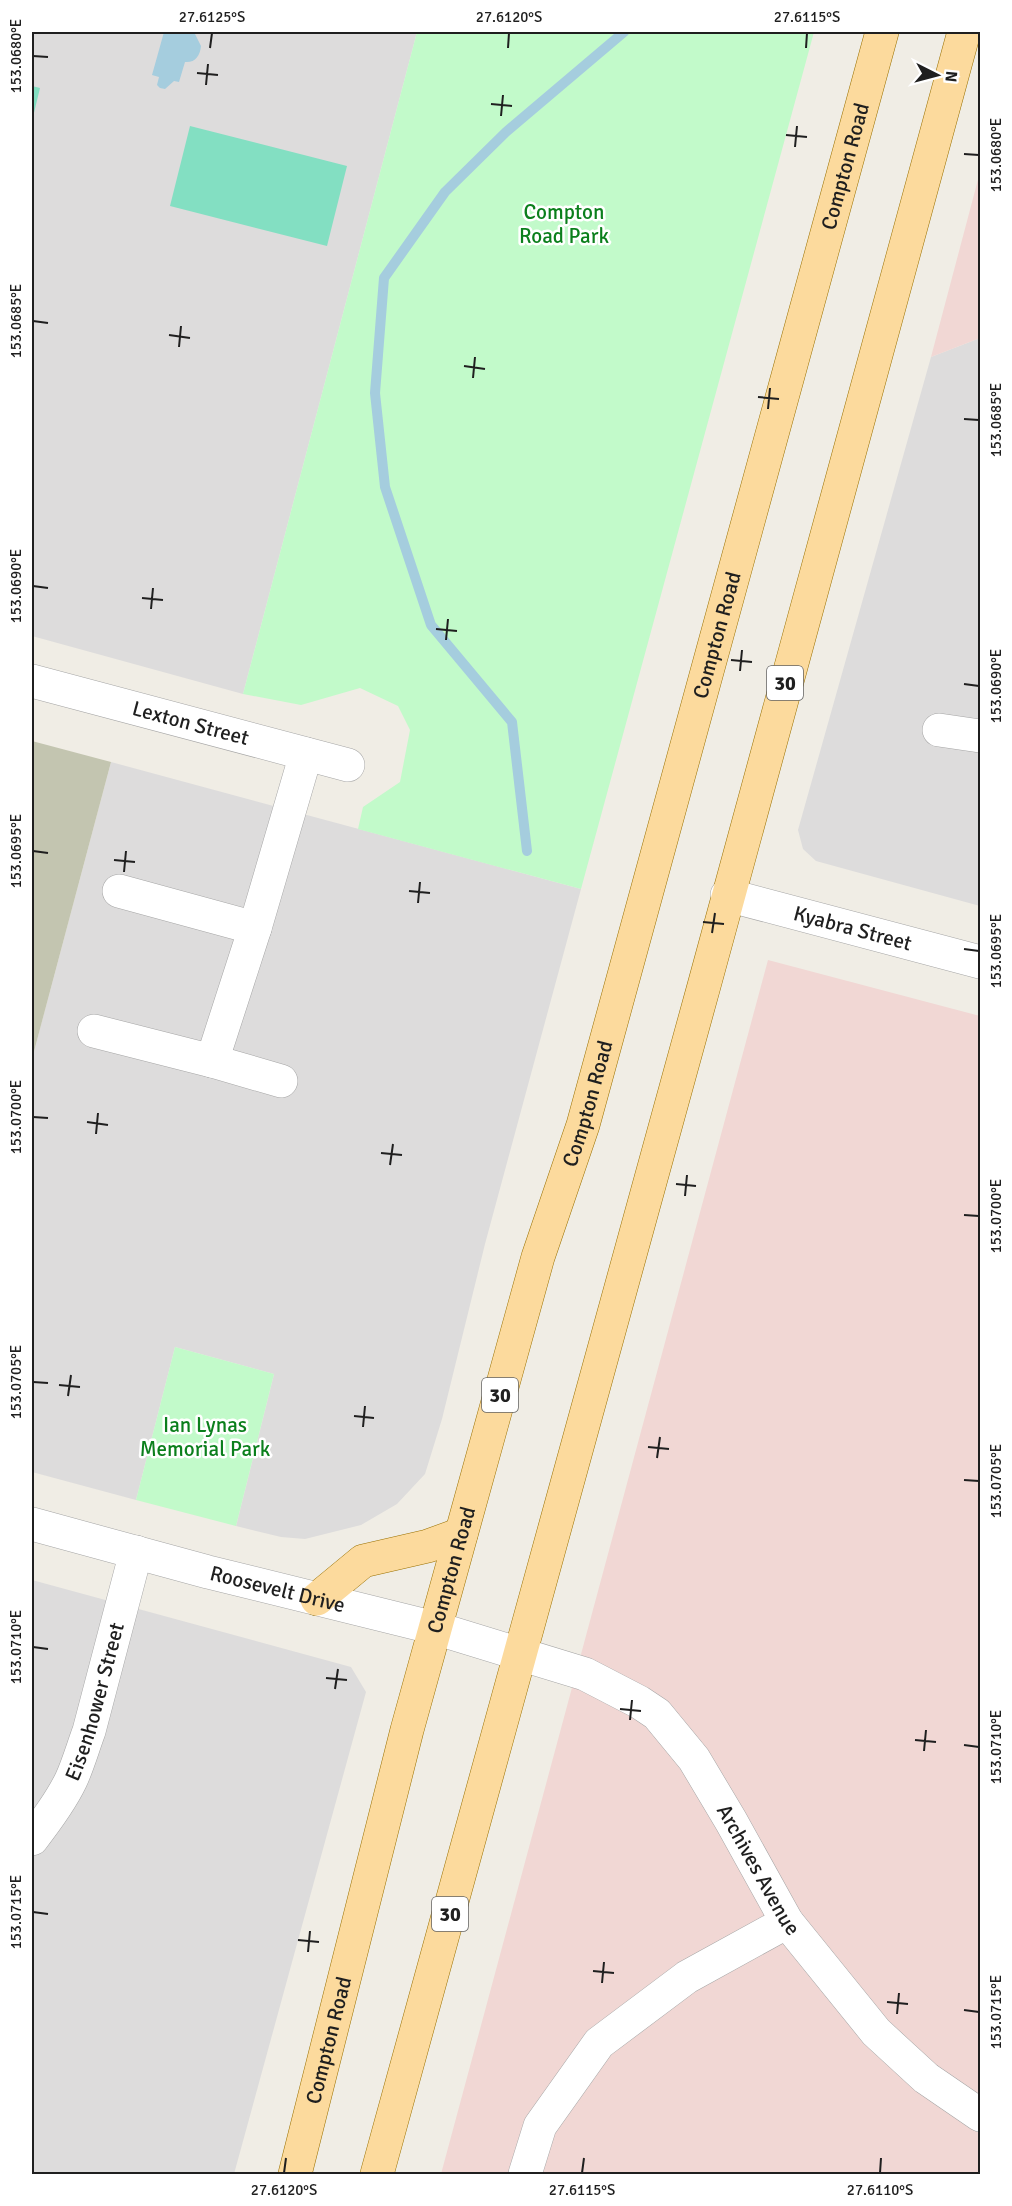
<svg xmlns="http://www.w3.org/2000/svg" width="1012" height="2206" font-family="Signika,sans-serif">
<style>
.residential{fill:#dddcdc}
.commercial{fill:#f1d7d4}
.construction{fill:#c3c5b0}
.park{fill:#c2faca}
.pitch{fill:#83dfc2}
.water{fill:#a5cdde}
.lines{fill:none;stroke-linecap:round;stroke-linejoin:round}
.stream{stroke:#a5cdde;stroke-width:10}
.minor-casing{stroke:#a6a6a6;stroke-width:34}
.major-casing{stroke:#9a7100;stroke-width:34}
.minor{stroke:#fff;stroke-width:33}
.major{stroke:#fcda9d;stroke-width:33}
.ticks{fill:none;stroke:#1f1f1f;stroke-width:2}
.labels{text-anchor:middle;stroke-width:5;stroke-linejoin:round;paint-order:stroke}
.shield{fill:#fff;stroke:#626262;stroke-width:1.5}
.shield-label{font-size:20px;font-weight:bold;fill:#1f1f1f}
.street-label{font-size:21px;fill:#1f1f1f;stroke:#fff}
.park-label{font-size:21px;fill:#0b7f1c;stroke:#fff}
.neatline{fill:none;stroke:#1f1f1f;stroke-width:2}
.ticks-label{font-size:15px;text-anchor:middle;fill:#1f1f1f}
</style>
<rect width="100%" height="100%" fill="#f0ede5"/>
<!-- residential -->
<path class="residential" d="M32 32H417L243 694 32 636Z
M980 338V906L816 861 803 849 798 830 931 357Z
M111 762 581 889 485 1244 442 1419 425 1474 397 1504 361 1525 305 1539 281 1537 236 1526 274 1374 175 1347 136 1500 32 1472V1059Z
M32 1580 351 1667 366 1692 234 2174H32Z"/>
<!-- commercial -->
<path class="commercial" d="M980 172V338L931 357Z
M768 960 980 1016V2174H441Z"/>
<!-- construction -->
<path class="construction" d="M32 741 111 762 32 1059Z"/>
<!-- park -->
<path class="park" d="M417 32H814L581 889 358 829 363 807 400 782 410 730 398 706 360 688 301 705 243 694Z
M175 1347 274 1374 236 1526 136 1500Z"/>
<!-- pitch -->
<path class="pitch" d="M32 86 40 88 32 121Z
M190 126 347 166 327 246 170 206Z"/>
<!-- water -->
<path class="water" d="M164 32H194L201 46C200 56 195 63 185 62L179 82 174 81 165 89 160 88 157 85 159 77 152 75Z"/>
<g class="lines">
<!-- stream -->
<path class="stream" d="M527 851 512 722 431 625 385 487 375 393 384 278 445 192 506 132 624 32"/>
<defs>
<g id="minor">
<path id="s1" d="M32 681 348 765"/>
<path d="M939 730 980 736"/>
<path d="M119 891 255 928 306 754"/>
<path id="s2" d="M727 895 980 962"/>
<path d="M94 1031 212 1061 255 928"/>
<path d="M212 1061 281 1081"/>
<path id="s3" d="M32 1524 208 1572 435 1628 585 1674 639 1702 657 1714 694 1759 731 1821 787 1922 876 2032 926 2078 980 2115"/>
<path id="s4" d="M32 1839C46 1821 61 1801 71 1780 78 1765 83 1747 89 1731L136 1552"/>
<path d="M525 2174 540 2126 599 2043 687 1977 787 1922"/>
</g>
<g id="major">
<path d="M317 1599 363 1561 428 1546 461 1534"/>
<path id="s5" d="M295 2174 407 1730 538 1257 583 1125 882 32"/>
<path d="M377 2174C577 1461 768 746 964 32"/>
</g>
</defs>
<!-- minor casing -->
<use href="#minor" class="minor-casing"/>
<!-- major casing -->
<use href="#major" class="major-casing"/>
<!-- minor -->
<use href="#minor" class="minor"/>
<!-- major -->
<use href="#major" class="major"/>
</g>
<!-- ticks -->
<path class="ticks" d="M210 48 212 33M508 48 509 33M806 48 807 33M33 56 48 57M197 73 218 75M206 85 208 64M491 104 512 106M501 116 503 95M786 135 807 137M795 147 797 126M964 154 979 155M33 321 48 323M169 335 190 338M179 347 181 326M464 366 485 369M473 378 475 357M758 397 779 399M768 409 770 388M964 419 979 420M33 586 48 588M142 598 163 600M151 609 153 588M436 629 457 631M446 640 448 619M731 660 752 662M740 671 742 650M964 684 979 686M33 851 48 853M114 860 135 862M124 872 126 851M409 891 430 893M418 903 420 882M703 922 724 924M712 933 715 913M964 949 979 951M33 1117 48 1118M87 1122 108 1125M96 1134 98 1113M381 1153 402 1155M390 1165 393 1144M676 1184 696 1186M685 1196 687 1175M964 1215 979 1216M33 1382 48 1383M59 1385 80 1387M68 1396 71 1375M354 1416 374 1418M363 1427 365 1406M648 1447 669 1449M657 1458 660 1437M964 1480 979 1481M33 1647 48 1649M326 1678 347 1680M335 1689 338 1669M620 1709 641 1711M630 1720 632 1700M915 1740 936 1742M964 1745 979 1747M924 1751 926 1730M33 1912 48 1914M298 1940 319 1942M308 1952 310 1931M593 1971 614 1973M602 1983 604 1962M887 2002 908 2004M964 2010 979 2012M897 2014 899 1993M284 2173 286 2158M582 2173 584 2158M880 2173 881 2158"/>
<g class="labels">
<!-- shield labels -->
<g class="shield">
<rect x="767" y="666" width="36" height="34" rx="4.5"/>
<rect x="482" y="1378" width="36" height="34" rx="4.5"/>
<rect x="432" y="1897" width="36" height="34" rx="4.5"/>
</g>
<g class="shield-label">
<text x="785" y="690">30</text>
<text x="500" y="1402">30</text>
<text x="450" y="1921">30</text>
</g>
<!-- street labels -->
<g class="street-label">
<text dy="7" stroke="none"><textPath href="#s5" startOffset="2082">Compton Road</textPath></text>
<text dy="7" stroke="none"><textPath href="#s5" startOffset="1596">Compton Road</textPath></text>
<text dy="7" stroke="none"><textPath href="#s1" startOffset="164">Lexton Street</textPath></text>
<text dy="7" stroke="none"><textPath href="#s2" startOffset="130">Kyabra Street</textPath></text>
<text dy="7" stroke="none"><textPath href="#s5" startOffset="1110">Compton Road</textPath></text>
<text dy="7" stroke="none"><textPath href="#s5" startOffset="624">Compton Road</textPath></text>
<text dy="7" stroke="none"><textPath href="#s3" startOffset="254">Roosevelt Drive</textPath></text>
<text dy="7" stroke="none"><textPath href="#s4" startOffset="153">Eisenhower Street</textPath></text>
<text dy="7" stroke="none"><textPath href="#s3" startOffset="842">Archives Avenue</textPath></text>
<text dy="7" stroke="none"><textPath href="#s5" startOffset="138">Compton Road</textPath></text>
</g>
<!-- park labels -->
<g class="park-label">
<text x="564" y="219">Compton<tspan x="564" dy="24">Road Park</tspan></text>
<text x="205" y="1432">Ian Lynas<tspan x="205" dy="24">Memorial Park</tspan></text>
</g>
</g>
<!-- border -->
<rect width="1012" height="2206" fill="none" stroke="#ffffff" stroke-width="66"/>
<!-- north arrow -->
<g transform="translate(937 75) rotate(96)" stroke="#ffffff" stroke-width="4.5" paint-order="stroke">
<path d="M0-4.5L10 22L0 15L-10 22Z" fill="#1f1f1f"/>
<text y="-9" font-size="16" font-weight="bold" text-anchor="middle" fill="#1f1f1f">N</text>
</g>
<rect x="33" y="33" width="946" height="2140" class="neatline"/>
<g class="ticks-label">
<text x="212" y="22">27.6125°S</text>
<text x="509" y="22">27.6120°S</text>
<text x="807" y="22">27.6115°S</text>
<text transform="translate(16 56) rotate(-90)" y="5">153.0680°E</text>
<text transform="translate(996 155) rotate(-90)" y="5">153.0680°E</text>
<text transform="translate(16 321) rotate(-90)" y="5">153.0685°E</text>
<text transform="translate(996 420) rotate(-90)" y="5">153.0685°E</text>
<text transform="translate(16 586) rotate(-90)" y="5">153.0690°E</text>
<text transform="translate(996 686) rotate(-90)" y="5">153.0690°E</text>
<text transform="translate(16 851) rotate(-90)" y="5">153.0695°E</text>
<text transform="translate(996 951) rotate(-90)" y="5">153.0695°E</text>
<text transform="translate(16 1117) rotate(-90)" y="5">153.0700°E</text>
<text transform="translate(996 1216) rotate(-90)" y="5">153.0700°E</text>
<text transform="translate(16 1382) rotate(-90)" y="5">153.0705°E</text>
<text transform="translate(996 1481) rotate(-90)" y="5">153.0705°E</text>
<text transform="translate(16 1647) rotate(-90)" y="5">153.0710°E</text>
<text transform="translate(996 1747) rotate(-90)" y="5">153.0710°E</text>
<text transform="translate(16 1912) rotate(-90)" y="5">153.0715°E</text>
<text transform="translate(996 2012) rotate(-90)" y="5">153.0715°E</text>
<text x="284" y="2195">27.6120°S</text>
<text x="582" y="2195">27.6115°S</text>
<text x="880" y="2195">27.6110°S</text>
</g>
</svg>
